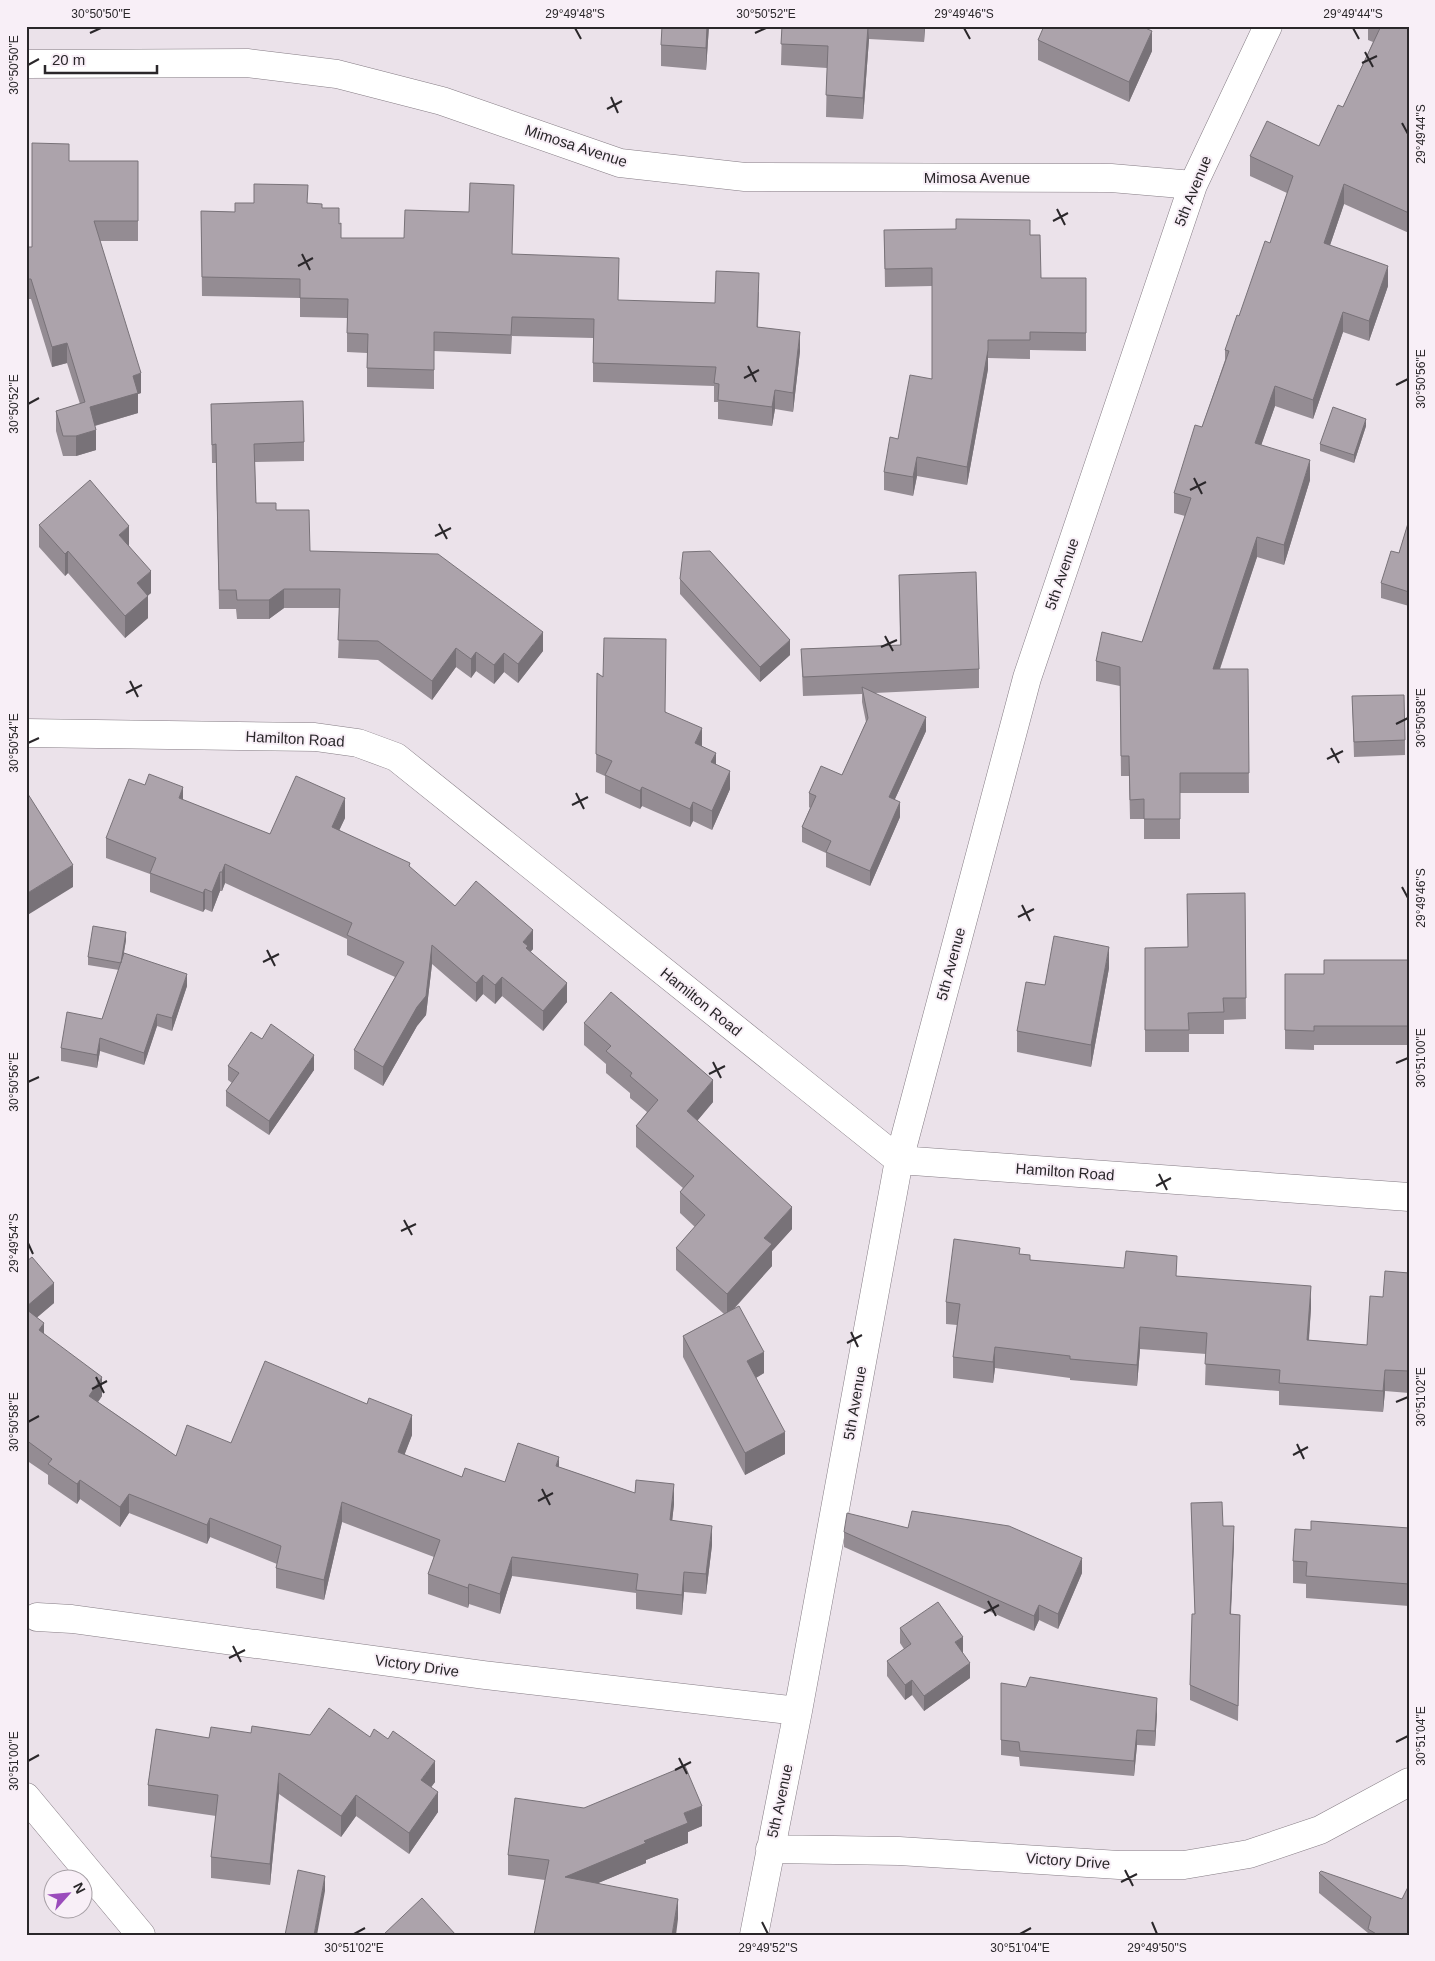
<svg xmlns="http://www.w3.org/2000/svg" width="1435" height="1961" font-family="Helvetica,sans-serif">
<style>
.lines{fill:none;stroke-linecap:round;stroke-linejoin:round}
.minor-casing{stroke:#857c84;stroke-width:29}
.minor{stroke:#fff;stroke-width:28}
.wall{fill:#948c93}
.shaded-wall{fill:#787278}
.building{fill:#aca3ab;stroke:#787278}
.ticks{fill:none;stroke:#2a272a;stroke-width:2}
.labels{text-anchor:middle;stroke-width:4;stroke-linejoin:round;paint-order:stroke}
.street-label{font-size:15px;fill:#2a272a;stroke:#f8eff7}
.neatline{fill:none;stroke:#2a272a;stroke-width:2}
.ticks-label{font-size:12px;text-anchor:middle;fill:#2a272a}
</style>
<rect width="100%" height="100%" fill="#ebe2ea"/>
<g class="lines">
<defs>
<path id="minor" d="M26 64 247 63 337 74 442 101 620 163 745 177 1111 178 1193 185
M26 733 315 737 358 743 396 757 899 1160 1409 1197
M37 1617 72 1619 484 1675 798 1711
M26 1797 141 1935
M770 1849 899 1851 1119 1865H1184L1249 1854 1320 1830 1409 1782
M754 1935 798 1711 899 1160 1027 678 1193 185 1268 26"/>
</defs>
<!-- minor casing -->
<use href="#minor" class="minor-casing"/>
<!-- minor -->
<use href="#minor" class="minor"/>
</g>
<!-- wall -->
<path class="wall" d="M709 26 706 70 661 66V45Z
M782 26H925L924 42 869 39 863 119 826 117 827 68 781 65Z
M1368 26H1409V233L1344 204 1330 245 1388 286 1369 341 1343 332 1313 419 1275 406 1261 445 1310 480 1284 565 1257 557 1220 669H1248L1249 793H1180V839H1144V819H1130L1129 776H1121L1120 686 1096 681V661L1142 642 1185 516 1174 513V493L1202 427 1225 360V350L1270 243 1287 193 1250 176V156L1319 146 1343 107 1373 42 1368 40Z
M1143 27 1152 51 1129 102 1038 60V40Z
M69 161H138V241H100L141 393 138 394V413L95 426 96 450 76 456H63L56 431V411L80 404 67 363 52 367 31 299H26V247H32Z
M254 184 322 208 339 224 341 238 513 255 619 301 715 303 759 292 758 327 800 351 793 412 775 409 772 426 718 419V402H714V386L593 382V338L512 336 511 354 434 351V389L367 387V353L347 352V318L300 317V298L202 296 201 211 235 212 254 203Z
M884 230 1030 235 1041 278H1086V351L1030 350V359L988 358V369L967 485 917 476 913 496 884 490V472L898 439 932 379V286L885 287Z
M211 404 304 442V461L255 462 256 503 276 510 310 551 543 651 518 683 504 672 494 684 476 671 471 678 456 667 432 700 378 660 338 658 340 608H284L269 619H237L236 609H219L216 463H212Z
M1366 426 1354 463 1320 451V444Z
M1409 520V606L1381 598V583L1399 553Z
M39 525 129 546 151 593 147 596 148 618 125 638 68 573 65 576 39 547Z
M899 575 979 669V688L875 693 926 731 895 799 900 817 870 886 826 867V853L802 842V827L810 808 809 807V793L842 775 866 722 862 702V694L803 696 801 649 900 645Z
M680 579 790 655 760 682 680 594Z
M597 673 603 677 666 712 701 746 716 764 730 789 712 830 693 821 690 827 642 806 640 809 605 793V776L596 772Z
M1352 696 1405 740V755L1354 757Z
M145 785 270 834 345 818 339 830 410 868 455 906 533 949 530 952 567 1002 543 1031 502 996 495 1004 483 994 476 1002 432 964 426 1015 417 1026 383 1086 354 1069V1050L395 977 347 955V939L225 883 222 891H220L212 912 205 909 203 912 150 892V874L106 858V838Z
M1245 893 1246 1019 1224 1020V1034H1189V1052H1145V948L1188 947 1187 894Z
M126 940 123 957 187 986 172 1031 157 1026 144 1065 100 1051 97 1068 61 1061V1048L102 1019 119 970 88 965V957Z
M1409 960V1045H1314V1050L1285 1049V974H1324Z
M1109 968 1091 1067 1017 1052V1031L1045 985Z
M584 1023 713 1102 697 1121 792 1229 772 1251V1266L734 1309 764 1373 756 1378 785 1454 745 1475 683 1357V1336L724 1314 676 1270V1248L695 1227 680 1213V1192L683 1188 636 1147V1126L647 1112 630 1098V1093L606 1073V1064L584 1045Z
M262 1039 314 1070 269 1135 226 1106V1091L232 1083 228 1080V1066Z
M1020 1254 1030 1260 1177 1276 1311 1308 1309 1340 1367 1345 1383 1297 1409 1273V1393L1385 1391 1383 1412 1279 1405V1391L1205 1385 1206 1354 1140 1349 1137 1386 1070 1380V1378L995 1368 993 1383 953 1378V1357L957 1325 946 1324V1302Z
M26 1261 54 1303 37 1317 44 1334 102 1396 98 1402 176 1456 231 1443 412 1435 404 1455 462 1477 505 1482 559 1467 635 1493 674 1504 672 1521 712 1545 706 1594 684 1592 682 1615 636 1609V1593L512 1576 500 1614 469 1604 468 1608 428 1594V1574L434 1557 342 1522 324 1600 276 1588V1568L277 1564 210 1537 207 1544 129 1513 120 1527 80 1499 77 1504 48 1484V1475L26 1460Z
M1191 1503 1223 1526 1234 1541 1231 1614 1240 1615 1238 1721 1190 1700V1685L1195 1614Z
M1409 1528V1606L1306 1598V1584L1293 1583V1561L1311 1530Z
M844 1532 1082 1573 1058 1629 1039 1620 1034 1631 844 1547Z
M900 1628 963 1652V1653L970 1678 924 1711 912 1695 905 1700 887 1676V1661L904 1649 900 1643Z
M1157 1713 1155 1746 1137 1745 1134 1776 1020 1766 1019 1757 1001 1755V1740Z
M156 1729 435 1782 431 1787 438 1812 409 1854 356 1816 341 1837 279 1794 270 1885 211 1878V1857L216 1816 148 1806V1785Z
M584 1808 702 1826 688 1832V1843L646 1860V1863L598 1883 678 1919 545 1880 508 1875V1855Z
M1319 1873 1402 1899 1409 1935H1368V1933L1319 1893Z"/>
<!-- shaded-wall -->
<path class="shaded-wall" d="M707 26H709L706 70V48Z
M868 26 869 39 863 119V98Z
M924 26H925L924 42Z
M1152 31V51L1129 102V82Z
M1344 184V204L1324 263V243Z
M1388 266V286L1369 341V321Z
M1343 312V332L1313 419V400Z
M800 332V351L793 412V393Z
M67 343V363L52 367V347Z
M988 350V369L967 485V467Z
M141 373V393L138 394V413L90 427V407L133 376Z
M1275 386V406L1255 463V443Z
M775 390V409L772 426V407Z
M1366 419V426L1354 463V455Z
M96 430V450L76 456V436Z
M917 457V476L913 496V477Z
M1310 460V480L1284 565V545Z
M129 526V548L119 535Z
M1257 537V557L1213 689V669Z
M68 551V573L65 576V554Z
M151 571V593L137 605V583Z
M284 589V608L269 619V600Z
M148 596V618L125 638V616Z
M543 632V651L518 683V664Z
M790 640V655L760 682V667Z
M456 648V667L432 700V681Z
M476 652V671L471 678V659Z
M504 653V672L494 684V665Z
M926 717V731L889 812V797Z
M702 728V746L695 761V743Z
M716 753V771L711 762Z
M730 771V789L712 830V811Z
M183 787V807L179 798Z
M642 787V806L640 809V791Z
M345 798V818L332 846V827Z
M693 802V821L690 827V809Z
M900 802V817L870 886V871Z
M225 864V883L222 891V872Z
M73 865V887L26 916V894Z
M220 872V891L212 912V892Z
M205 889V909L203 912V893Z
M533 930V949L528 955 523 942Z
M126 932V940L121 970V963Z
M432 945V964L426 1015 417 1026 383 1086V1067Z
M1109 947V968L1091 1067V1045Z
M187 974V986L172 1031V1018Z
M483 975V994L476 1002V983Z
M502 977V996L495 1004V985Z
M567 983V1002L543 1031V1011Z
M157 1014V1026L144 1065V1053Z
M100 1038V1051L97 1068V1055Z
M314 1055V1070L269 1135V1121Z
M713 1080V1102L687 1133V1111Z
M792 1207V1229L772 1251V1266L727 1316V1294L764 1238Z
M54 1283V1303L26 1327V1307Z
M1311 1286V1308L1307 1361V1340Z
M44 1323V1342L39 1330Z
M1140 1327V1349L1137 1386V1365Z
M995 1347V1368L993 1383V1362Z
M764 1352V1373L747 1383V1361Z
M1385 1370V1391L1383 1412V1391Z
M102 1377V1396L89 1415V1396Z
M412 1415V1435L398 1472V1452Z
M785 1432V1454L745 1475V1453Z
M559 1457V1476L556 1466Z
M80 1480V1499L77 1504V1484Z
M674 1484V1504L670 1540V1520Z
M129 1494V1513L120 1527V1507Z
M342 1502V1522L324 1600V1580Z
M210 1518V1537L207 1544V1525Z
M712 1526V1545L706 1594V1574Z
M1234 1526V1541L1230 1629V1614Z
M512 1557V1576L500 1614V1594Z
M1082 1558V1573L1058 1629V1614Z
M684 1572V1592L682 1615V1595Z
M469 1584V1604L468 1608V1588Z
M1039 1605V1620L1034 1631V1616Z
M963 1637V1652L955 1657V1642Z
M970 1663V1678L924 1711V1696Z
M912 1680V1695L905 1700V1685Z
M1157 1698V1713L1155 1746V1731Z
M1137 1730V1745L1134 1776V1761Z
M435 1761V1782L421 1801V1780Z
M279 1773V1794L270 1885V1864Z
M438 1792V1812L409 1854V1833Z
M356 1795V1816L341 1837V1816Z
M702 1806V1826L688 1832V1843L646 1860V1863L565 1897V1877L644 1841 684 1813Z
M325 1876V1891L317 1935H314Z
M678 1899V1919L676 1935H672Z"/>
<!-- building -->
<path class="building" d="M662 26H707L706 48 661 45Z
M782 26H868L863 98 826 95 828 46 781 44Z
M1044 26H1141L1152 31 1129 82 1038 40Z
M1381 26H1409V213L1344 184 1324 243 1388 266 1369 321 1343 312 1313 400 1275 386 1255 443 1310 460 1284 545 1257 537 1213 669H1248L1249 773H1180V819H1144V799L1130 800 1129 756H1121L1120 667 1096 661 1102 632 1142 642 1191 498 1174 493 1195 425 1202 427 1229 351 1225 350 1237 315 1239 316 1265 241 1270 243 1293 176 1250 156 1267 121 1319 146 1338 105 1343 107Z
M32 143 69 144V161H138V221H94L141 373 133 376 138 393 90 407 96 430 76 436H63L56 411 85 402 67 343 52 347 31 279H26V247H32Z
M470 183 514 185 512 254 619 258 618 300 715 303 716 271 759 273 757 327 800 332 793 393 775 390 772 407 718 400 719 384 714 383 716 367 593 363 594 319 512 317 511 335 434 332V370L367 368 368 334 347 333 348 299 300 298V279L202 277 201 211 235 212V203H254V184L308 185 307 203 322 204V208H339V224L341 223V238H404L405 210 469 212Z
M956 219 1030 220V235H1040L1041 278H1086V333L1030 332V340H988V350L967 467 917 457 913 477 884 472 890 437 898 439 910 375 932 379V268L885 269 884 230 956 229Z
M303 401 304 442 254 444 256 503H276V510H309L310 551 438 554 543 632 518 664 504 653 494 665 476 652 471 659 456 648 432 681 378 641 338 640 340 589H284L269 600H237L236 590H219L216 444 212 445 211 404Z
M1333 407 1366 419 1354 455 1320 444Z
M90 480 129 526 119 535 151 571 137 583 148 596 125 616 68 551 65 554 39 525Z
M1409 520V592L1381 583 1391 551 1399 553Z
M710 551 790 640 760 667 680 579 683 552Z
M976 572 979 669 803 677 801 649 901 645 899 575Z
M604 638 666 639 665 712 702 728 695 743 716 753 711 762 730 771 712 811 693 802 690 809 642 787 640 791 605 775 612 761 596 754 597 673 603 677Z
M862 687 926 717 889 797 900 802 870 871 826 852 831 841 802 827 816 796 809 793 821 766 842 775 868 718Z
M1404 695 1405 740 1354 742 1352 696Z
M149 774 183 787 179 798 270 834 296 776 345 798 332 827 410 863 409 866 455 906 476 881 533 930 523 942 528 946 526 948 567 983 543 1011 502 977 495 985 483 975 476 983 432 945 426 996 417 1007 383 1067 354 1050 404 962 347 935 352 923 225 864 222 872H220L212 892 205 889 203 893 150 873 156 858 106 838 129 779 145 785Z
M26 791 73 865 26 894Z
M1245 893 1246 998H1223L1224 1012 1188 1013 1189 1030H1145V948L1188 947 1187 894Z
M93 926 126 932 121 963 88 957Z
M1054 936 1109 947 1091 1045 1017 1031 1026 982 1045 985Z
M124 953 187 974 172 1018 157 1014 144 1053 100 1038 97 1055 61 1048 67 1012 102 1019Z
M1324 960H1409V1026H1314V1031L1285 1030V974H1324Z
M611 992 713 1080 687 1111 792 1207 764 1238 772 1244 727 1294 676 1248 705 1215 680 1192 694 1176 636 1126 658 1100 630 1076 632 1073 606 1051 611 1046 584 1023Z
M271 1024 314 1055 269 1121 226 1091 239 1073 228 1066 251 1032 262 1039Z
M954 1239 1020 1248 1019 1254 1030 1255V1260L1124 1268 1126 1251 1177 1256 1176 1276 1311 1286 1307 1340 1367 1345 1370 1296 1383 1297 1385 1271 1409 1273V1371L1385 1370 1383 1391 1279 1383 1280 1370 1205 1364 1207 1333 1140 1327 1137 1365 1070 1359V1356L995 1347 993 1362 953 1357 960 1304 946 1302Z
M32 1257 54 1283 26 1307V1261H27Z
M739 1306 764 1352 747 1361 785 1432 745 1453 683 1336Z
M26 1309 44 1323 39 1330 102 1377 89 1396 176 1456 187 1425 231 1443 265 1361 367 1404 369 1398 412 1415 398 1452 462 1477 465 1468 505 1482 518 1443 559 1457 556 1466 635 1493 636 1480 674 1484 670 1520 712 1526 706 1574 684 1572 682 1595 636 1590 638 1574 512 1557 500 1594 469 1584 468 1588 428 1574 440 1540 342 1502 324 1580 276 1568 281 1546 210 1518 207 1525 129 1494 120 1507 80 1480 77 1484 48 1464 52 1459 26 1440Z
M1222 1502 1223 1526H1234L1230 1614 1240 1615 1238 1706 1190 1685 1192 1614H1195L1191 1503Z
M912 1511 1009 1526 1082 1558 1058 1614 1039 1605 1034 1616 844 1532 847 1513 908 1528Z
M1311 1521 1409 1528V1584L1306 1576 1307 1562 1293 1561 1295 1529 1311 1530Z
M938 1602 963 1637 955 1642 970 1663 924 1696 912 1680 905 1685 887 1661 911 1644 900 1628Z
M1030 1677 1157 1698 1155 1731 1137 1730 1134 1761 1020 1751 1019 1742 1001 1740V1683L1026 1687Z
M329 1708 370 1737 374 1729 388 1739 393 1731 435 1761 421 1780 438 1792 409 1833 356 1795 341 1816 279 1773 270 1864 211 1857 218 1795 148 1785 156 1729 209 1738 211 1727 251 1733 252 1726 310 1735Z
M685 1766 702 1806 684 1813 688 1823 644 1841 646 1843 565 1877 678 1899 672 1935H534L549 1860 508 1855 515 1798 584 1808Z
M298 1870 325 1876 314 1935H285Z
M1321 1871 1402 1899 1409 1885V1935H1378L1368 1929 1371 1917 1319 1873Z
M422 1898 456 1935H383Z"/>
<!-- ticks -->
<path class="ticks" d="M575 28 581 39M964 28 970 39M1353 28 1359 39M90 33 101 28M755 33 766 28M1365 52 1373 67M1362 63 1377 56M28 65 39 59M611 97 618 113M607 109 622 101M1402 123 1408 134M1057 209 1065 225M1053 221 1068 213M302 254 310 270M298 266 313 258M748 366 756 382M744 378 759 370M1396 385 1408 379M28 404 39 398M1194 478 1202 494M1190 490 1206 482M439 524 447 539M435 536 451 528M885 636 893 651M881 647 897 640M130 681 138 697M126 693 142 685M1396 724 1408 718M28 743 39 738M1331 748 1339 763M1327 759 1343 751M576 793 584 809M572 805 588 797M1402 887 1408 898M1022 905 1030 921M1018 917 1034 909M267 950 275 966M263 962 279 954M713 1062 721 1078M1396 1063 1408 1058M709 1074 725 1066M28 1082 39 1077M1159 1174 1167 1190M1156 1186 1171 1178M404 1220 412 1235M401 1231 416 1224M28 1243 33 1254M851 1332 858 1347M847 1343 862 1335M96 1377 104 1393M92 1389 107 1381M1396 1402 1408 1397M28 1422 39 1416M1297 1444 1304 1459M1293 1455 1308 1447M542 1489 550 1505M538 1501 553 1493M988 1601 996 1616M984 1613 999 1605M233 1646 241 1662M229 1658 245 1650M1396 1742 1408 1736M679 1758 687 1774M28 1761 39 1755M675 1770 691 1762M1125 1870 1133 1886M1121 1882 1137 1874M762 1922 768 1934M1152 1922 1157 1934M354 1934 365 1928M1020 1934 1031 1928"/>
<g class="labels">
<!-- street labels -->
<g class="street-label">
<text transform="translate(576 146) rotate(18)" y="5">Mimosa Avenue</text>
<text x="977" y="183">Mimosa Avenue</text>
<text transform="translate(1193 191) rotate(-68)" y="5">5th Avenue</text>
<text transform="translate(1062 574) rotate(-71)" y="5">5th Avenue</text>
<text transform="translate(295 739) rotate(3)" y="5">Hamilton Road</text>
<text transform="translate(951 964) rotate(-75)" y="5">5th Avenue</text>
<text transform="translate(701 1002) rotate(39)" y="5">Hamilton Road</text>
<text transform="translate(1065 1172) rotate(4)" y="5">Hamilton Road</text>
<text transform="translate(855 1403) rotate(-80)" y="5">5th Avenue</text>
<text transform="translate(417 1666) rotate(8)" y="5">Victory Drive</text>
<text transform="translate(780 1801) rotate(-78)" y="5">5th Avenue</text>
<text transform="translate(1068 1861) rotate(4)" y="5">Victory Drive</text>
</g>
</g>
<!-- border -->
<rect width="1435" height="1961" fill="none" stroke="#f8eff7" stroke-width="55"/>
<!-- north arrow -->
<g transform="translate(68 1894) rotate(63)"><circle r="24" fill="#f8eff7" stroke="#a69fa5"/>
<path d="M0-4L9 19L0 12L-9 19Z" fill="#9b4cbc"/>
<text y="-8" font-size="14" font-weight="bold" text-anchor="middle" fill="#2a272a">N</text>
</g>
<!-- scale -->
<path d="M45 65v8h112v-8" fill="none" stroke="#2a272a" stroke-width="2.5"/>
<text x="52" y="65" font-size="15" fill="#2a272a" stroke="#f8eff7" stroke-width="4" paint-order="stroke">20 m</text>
<rect x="28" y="28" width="1380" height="1906" class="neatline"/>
<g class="ticks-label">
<text x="101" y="18">30°50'50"E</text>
<text x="575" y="18">29°49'48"S</text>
<text x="766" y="18">30°50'52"E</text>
<text x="964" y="18">29°49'46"S</text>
<text x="1353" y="18">29°49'44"S</text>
<text transform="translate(14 65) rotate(-90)" y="4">30°50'50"E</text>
<text transform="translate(1421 134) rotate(-90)" y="4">29°49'44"S</text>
<text transform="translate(1421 379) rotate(-90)" y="4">30°50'56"E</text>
<text transform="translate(14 404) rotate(-90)" y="4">30°50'52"E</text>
<text transform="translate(1421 718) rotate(-90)" y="4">30°50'58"E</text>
<text transform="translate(14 743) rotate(-90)" y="4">30°50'54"E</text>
<text transform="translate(1421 898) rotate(-90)" y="4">29°49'46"S</text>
<text transform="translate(1421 1058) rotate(-90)" y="4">30°51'00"E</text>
<text transform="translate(14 1082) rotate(-90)" y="4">30°50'56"E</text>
<text transform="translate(14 1243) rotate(-90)" y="4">29°49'54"S</text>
<text transform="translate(1421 1397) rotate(-90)" y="4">30°51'02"E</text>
<text transform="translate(14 1422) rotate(-90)" y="4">30°50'58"E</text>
<text transform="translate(1421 1736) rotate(-90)" y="4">30°51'04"E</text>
<text transform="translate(14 1761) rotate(-90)" y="4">30°51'00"E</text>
<text x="354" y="1952">30°51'02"E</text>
<text x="768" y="1952">29°49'52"S</text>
<text x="1020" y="1952">30°51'04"E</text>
<text x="1157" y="1952">29°49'50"S</text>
</g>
</svg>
